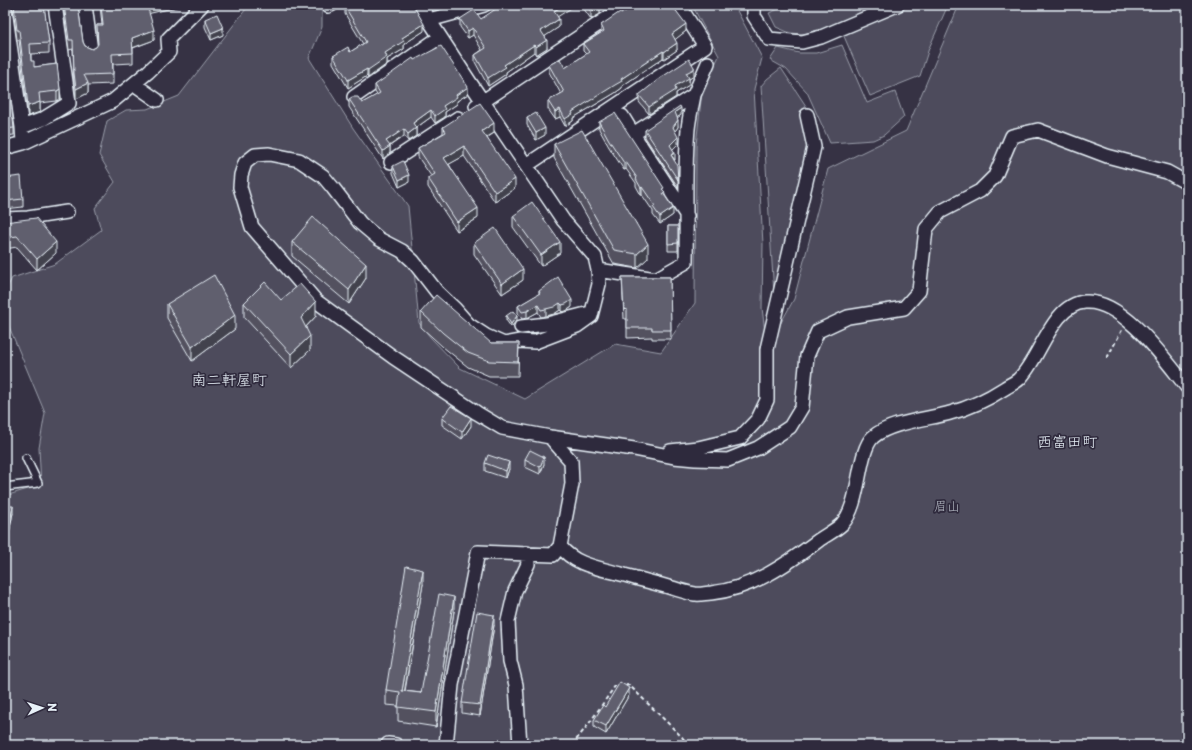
<svg xmlns="http://www.w3.org/2000/svg" width="1192" height="750" font-family="'Playpen Sans','Klee One',sans-serif">
<style>
.green{fill:#4d4b5c;stroke:#9a9eaa}
.lines{fill:none;stroke-linecap:round;stroke-linejoin:round}
.service-casing{stroke:#e8f1f8;stroke-width:10}
.minor-casing{stroke:#e8f1f8;stroke-width:16}
.path{stroke:#e8f1f8;stroke-width:2;stroke-dasharray:4 3;stroke-linecap:butt}
.service{stroke:#2f2a3d;stroke-width:7}
.minor{stroke:#2f2a3d;stroke-width:13}
.wall{fill:#53515f;stroke:#e8f1f8}
.shaded-wall{fill:#43424d;stroke:#e8f1f8}
.building{fill:#605e6e;stroke:#e8f1f8}
.labels{text-anchor:middle;stroke-width:3.5;stroke-linejoin:round;paint-order:stroke}
.park-label{font-size:13px;fill:#b2b7c1;stroke:#2f2a3d}
.quarter-label{font-size:15px;fill:#e8f1f8;stroke:#2f2a3d}
</style>
<rect width="100%" height="100%" fill="#363244"/>
<filter id="ink" filterUnits="userSpaceOnUse"><feTurbulence type="fractalNoise" baseFrequency=".025" numOctaves="2"/><feDisplacementMap in="SourceGraphic" scale="8" xChannelSelector="R" yChannelSelector="G"/><feConvolveMatrix kernelMatrix="1 2 1 2 8 2 1 2 1" color-interpolation-filters="sRGB"/></filter>
<g filter="url(#ink)">
<!-- green -->
<path class="green" d="M249 5H322V27L309 58 353 128 408 206 419 323 431 338 460 368 525 399 615 344 661 352 695 303 696 145 702 92 719 56 692 5H734L762 58 754 89 763 244 762 308 767 348 794 299 828 169 906 131 959 5H1187V745H5V496L41 485 39 448 45 413 5 317V292L12 278 55 264 101 230 95 208 115 182 99 155 107 121 126 110 147 109 179 96Z
M788 5H879L818 31 803 34 790 33 776 27 769 13Z
M912 5H948L929 48 920 76 870 96 843 34Z
M842 45 867 103 895 92 904 117 884 135 873 140 830 143 807 92 786 69 770 60 778 48 799 53H816Z
M781 68 808 109 800 111 810 148 774 295 761 86 767 79Z"/>
<g class="lines">
<defs>
<path id="service" d="M5 487 38 483 26 458"/>
<path id="minor" d="M85 5 91 51
M421 5 429 20 471 84 563 220 595 257 598 270 599 284 591 316 577 326 535 342 519 341 504 344 486 336 469 325 455 309 437 292 413 261 402 251 379 239 360 223 333 188 323 176 299 160 269 154 255 155 245 163 241 175 240 187 252 227 316 301 393 357 477 413 502 428 550 437 634 449 674 457 695 459 728 460 758 448 790 427 802 407 807 356 818 331 848 317 904 308 919 291 926 229 940 212 980 191 995 176 1012 136 1038 130 1107 156 1167 172 1187 183
M754 5V16L769 39 802 42 821 37 897 5
M328 6 331 5
M5 10 22 127 23 143 5 148
M429 20 484 5
M134 84 157 100
M694 95 708 63
M354 97 440 37
M476 106 627 5
M622 116 633 134
M22 127 43 119 69 103 55 5
M23 143 113 101 148 72 169 52 168 39 202 5
M391 162 458 118
M527 165 705 46 679 5
M5 219 28 218 67 212
M598 270 656 279 686 262C687 218 684 173 688 129 689 118 692 106 694 95L633 134 687 216
M521 327 547 324 590 313
M670 451 698 448 740 438 758 419 767 400V349L814 147 807 115
M560 546C574 565 599 568 621 574 638 579 655 583 672 588 679 590 688 593 695 594 700 595 706 593 711 593 752 589 787 564 819 540 826 535 836 530 842 524 861 504 857 452 873 437 890 422 929 419 950 413 970 408 988 399 1005 388 1009 385 1015 383 1019 379 1040 359 1052 304 1085 302 1123 299 1165 360 1187 387
M388 744 396 745
M446 745 452 685 478 552 553 555 560 546 572 484 571 461 550 437
M520 745 516 685 510 661 508 621 515 591 528 564 527 553"/>
</defs>
<!-- service casing -->
<use href="#service" class="service-casing"/>
<!-- minor casing -->
<use href="#minor" class="minor-casing"/>
<!-- path -->
<path class="path" d="M1107 358 1122 330
M572 745 588 725 615 686 629 685 682 737 688 745"/>
<!-- service -->
<use href="#service" class="service"/>
<!-- minor -->
<use href="#minor" class="minor"/>
</g>
<!-- wall -->
<path class="wall" d="M10 5H47V6L44 7 49 43V53L31 54V61L34 67 57 64 60 99 57 101 40 103V112L28 116 19 40H17L13 9Z
M63 5H78L83 42 85 46 92 49 96 47 98 45 97 25H102L100 5H181V6L149 13 154 40 133 48V63L113 64V84L88 85V93L76 99 74 83 73 49 69 50Z
M581 5H599L600 14 591 19Z
M634 5H674L675 9 686 31 675 39 677 50 664 59 663 58 622 86V88L615 93 573 118V121L565 126 560 117 555 119 548 109V101L561 94 549 72V65L565 68 586 54 583 51V44L601 33V25L621 14 634 6Z
M345 7 424 31 404 44V49L387 59V64L368 78 367 76 348 88 333 63V56L350 52 363 44 345 14Z
M501 7 528 10 558 17 559 27 545 36 547 48 536 55 534 52 506 72V74L488 86 475 62V55L482 50 473 35 468 38 460 27V19H481Z
M205 19 223 35 211 40 205 27Z
M414 60 468 94 457 101V104L445 112V117L435 123 431 117 416 128V136L408 141 404 136 390 146V153L383 159 349 107V99L362 103 377 95 375 92V85Z
M5 68 14 128V135L5 136Z
M694 75V76L689 79V85L676 93V97L649 114 639 102V95Z
M681 115 677 118 678 127 675 131 678 144 672 149 678 180V187L645 137V130Z
M527 118 545 135 536 140 527 125Z
M599 122 664 191 665 195 673 215 660 224 653 215V211L642 195H641L636 186V183L626 169 624 170 609 147 599 129Z
M443 127 494 133 487 138 515 188 495 202 464 156 449 164 478 218 457 231 428 187V178L431 176 418 157V148L443 133Z
M554 144 648 258 637 268 614 264 554 158Z
M393 166 409 182 399 187 393 173Z
M5 178 23 199V207L5 209Z
M513 216 560 253 541 266 513 227Z
M5 222 56 253 37 270 17 247 5 249Z
M668 226H678V251H668Z
M292 242 366 278 349 304 292 256Z
M474 243 523 280 502 294 474 254Z
M622 277H670L671 339H652V337L627 338V319H624Z
M539 291 572 307 566 311 562 312 560 310 554 314 546 316 541 317 538 312 527 318 522 319 518 313V306L539 294Z
M281 300 316 316 306 327 310 350 291 368 244 317V303Z
M167 304 235 329 192 361 167 318Z
M421 312 491 343H519L518 376H489L468 367 443 347 421 327Z
M506 316 517 320 511 327 506 320Z
M5 327 8 349V359H6V382H5Z
M442 418 471 426 462 439 442 425Z
M525 459 544 464 540 474 525 467Z
M485 463 509 469 506 478 485 471Z
M5 506 13 513 9 533H5Z
M423 584 405 691 421 693 454 611 436 727 398 721V706L386 705V690Z
M494 625 480 716 462 713V703Z
M629 695 606 734 594 727V720L605 707Z"/>
<!-- shaded-wall -->
<path class="shaded-wall" d="M147 5H181V6L147 14Z
M564 5H576L554 19V11Z
M600 6V14L591 19V12Z
M559 19V27L541 39V31Z
M424 24V31L404 44V49L387 59V64L368 78V70L385 53 402 38Z
M686 24V31L672 42V34Z
M223 28V35L211 40V33Z
M473 28V35L468 38V31Z
M154 30V40L132 48V38Z
M547 40V48L536 55V47Z
M677 43V50L664 59V52Z
M534 45V52L506 72V74L488 86V78L504 65Z
M663 51V58L622 86V88L615 93 573 118V121L565 126V119L572 112 621 79Z
M694 67V76L689 79V85L676 93V97L649 114V107L675 86 686 73Z
M367 69V76L348 88V80Z
M88 83V93L76 99V89Z
M468 87V94L457 101V104L445 112V117L435 123V116L443 106 456 95Z
M60 89V99L57 101V91Z
M40 102V112L28 116V106Z
M681 108V115L675 119V112Z
M560 109V117L555 119V112Z
M431 110V117L413 130V123Z
M678 120V127L673 134V127Z
M494 123V133L482 140V131Z
M416 128V136L408 141V134Z
M545 128V135L536 140V133Z
M404 129V136L386 148V141Z
M678 137V144L670 152V145Z
M390 146V153L383 159V151Z
M464 146V156L444 167V158Z
M675 153V160L671 155Z
M626 162V169L624 170V163Z
M409 175V182L399 187V180Z
M515 179V188L495 202V192Z
M642 187V195H641V188Z
M478 208V218L457 231V222Z
M673 208V215L660 224V217Z
M56 242V253L37 270V259Z
M560 242V253L541 266V255Z
M648 244V258L637 268V254Z
M366 264V278L349 304V290Z
M523 269V280L502 294V284Z
M572 300V307L566 311 562 312V305Z
M316 302V316L301 332V318Z
M560 303V310L554 314 546 316V309Z
M538 305V312L527 318V311Z
M235 315V329L192 361V347Z
M517 316V320L511 327V324Z
M310 336V350L291 368V354Z
M471 418V426L462 439V432Z
M544 457V464L540 474V467Z
M509 462V469L506 478V471Z
M13 506V513L9 533V526Z
M423 570V584L402 705V691Z
M454 597V611L436 727V712Z
M494 615V625L480 716V705Z
M629 688V695L606 734V726Z"/>
<!-- building -->
<path class="building" d="M14 5H44L49 43 30 44 31 61H34V67L57 64 60 89 57 91 39 93 40 102 28 106 19 30H17Z
M64 5H78L83 42 85 46 92 49 96 47 98 44 97 25H103L101 5H147L154 30 132 38 133 53 112 54 113 74 84 75 88 83 76 89 74 73 73 40H69Z
M348 5H413L424 24 402 38 404 41 385 53 387 57 368 70 367 69 348 80 333 56 348 47 350 52 366 42 345 7Z
M504 5H524L528 10 535 5H564L554 11 559 19 541 31 547 40 536 47 534 45 504 65 506 67 488 78 475 55 486 48 473 28 468 31 460 19 474 10 481 19 500 6 501 7Z
M586 5H599L600 6 591 12Z
M635 5H674L675 7 674 8 686 24 672 34 677 43 664 52 663 51 621 79 622 81 615 85 572 112 573 114 565 119 560 109 555 112 548 101 564 92 549 65 560 59 565 68 589 52 583 44 604 31 601 25 620 12 621 14Z
M217 14 223 28 211 33 205 19Z
M441 46 468 87 456 95 457 97 443 106 445 109 435 116 431 110 413 123 416 128 408 134 404 129 386 141 390 146 383 151 349 99 352 97H358L362 103 380 93 375 85 413 58 414 60Z
M689 59 694 67V69L686 73 689 78 675 86 676 90 649 107 639 95 659 79Z
M5 68 10 92 14 128 5 129Z
M480 103 494 123 482 131 515 179 495 192 464 146 444 158 478 208 457 222 428 178 435 174 418 148 446 132 443 127Z
M680 106 681 108 675 112 678 120 673 127 678 137 670 145 675 153 671 155 677 165 678 180 645 130Z
M536 113 545 128 536 133 527 118Z
M615 113 664 188 662 189 665 192 663 193 673 208 660 217 653 207 655 206 642 187 641 188 636 179 637 178 626 162 624 163 609 140 599 122Z
M582 130 648 244 637 254 614 250 554 144Z
M403 161 409 175 399 180 393 166Z
M21 176 23 199 5 201V178Z
M532 202 560 242 541 255 513 216Z
M313 217 366 264 349 290 292 242Z
M36 218 56 242 37 259 17 236 5 238V222Z
M668 226H678V243L668 244Z
M495 228 523 269 502 284 474 243Z
M214 275 235 315 192 347 167 304Z
M558 277 572 300 566 304 562 305 560 303 554 307 546 309 541 310 538 305 527 311 522 312 518 306 540 293 539 291Z
M622 277H670L671 330H652V328H627V309L624 310Z
M265 282 281 300 300 284 316 302 301 318 310 336 291 354 244 303Z
M436 295 491 343H519L518 362 489 361 468 353 443 333 421 312Z
M513 311 517 316 511 324 506 316Z
M5 327H7L8 349H6V372H5Z
M451 406 471 418 462 432 442 418Z
M530 450 544 457 540 467 525 459Z
M488 455 509 462 506 471 485 463Z
M5 506H13L9 526H5Z
M406 566 423 570 402 691 421 693 439 594 454 597 436 712 398 707 400 692 386 690Z
M477 612 494 615 480 705 462 703Z
M620 682 629 688 606 726 594 720 603 705 605 707Z"/>
</g>
<g class="labels">
<!-- park labels -->
<g class="park-label">
<text x="947" y="511">眉山</text>
</g>
<!-- quarter labels -->
<g class="quarter-label">
<text x="229" y="385">南二軒屋町</text>
<text x="1067" y="447">西富田町</text>
</g>
</g>
<!-- margin -->
<rect width="1192" height="750" fill="none" stroke="#2f2a3d" stroke-width="20"/>
<rect x="10" y="10" width="1172" height="730" fill="none" stroke="#e8f1f8" stroke-width="1.5" filter="url(#ink)"/>
<!-- north arrow -->
<g transform="translate(42 708) rotate(87)" stroke="#2f2a3d" stroke-width="3" paint-order="stroke">
<path d="M0-3L7 15L0 10L-7 15Z" fill="#e8f1f8"/>
<text y="-6" font-size="11" font-weight="bold" text-anchor="middle" fill="#e8f1f8">N</text>
</g>
</svg>
